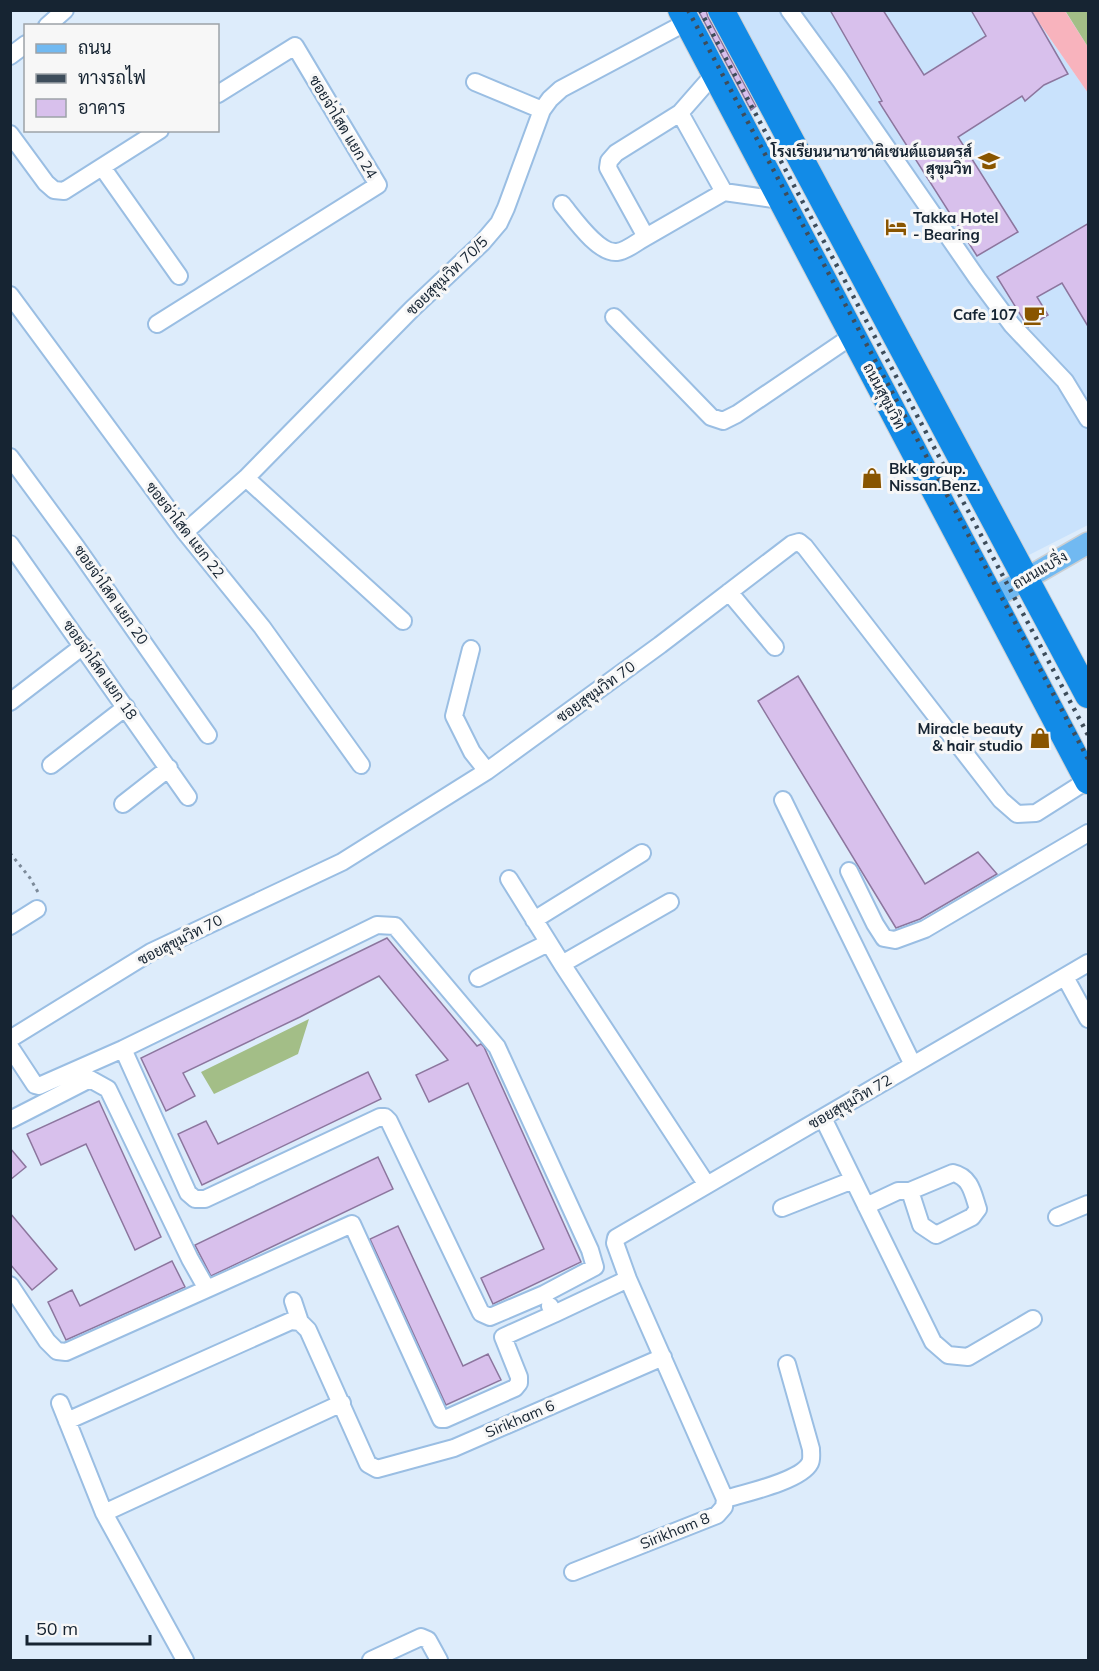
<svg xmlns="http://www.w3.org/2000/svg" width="1099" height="1671" font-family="Mulish,Sarabun,sans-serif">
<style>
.built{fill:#c9e2fc}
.green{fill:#f8b3bd}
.water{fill:#a3be87}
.building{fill:#d8c0ec;stroke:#8c769e;stroke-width:1.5}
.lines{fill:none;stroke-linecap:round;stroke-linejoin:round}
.minor-casing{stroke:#9abee3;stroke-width:20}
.major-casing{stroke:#cccfd2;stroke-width:24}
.highway-casing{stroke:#cccfd2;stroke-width:28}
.path{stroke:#7c8a99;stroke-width:3;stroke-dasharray:3 4.5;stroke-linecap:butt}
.minor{stroke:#fff;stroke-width:16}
.major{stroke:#71b9f1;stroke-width:21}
.highway{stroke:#128be7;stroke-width:26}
.rail{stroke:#3e4d5b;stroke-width:4.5;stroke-dasharray:3 6;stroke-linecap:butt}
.labels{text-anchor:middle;stroke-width:6;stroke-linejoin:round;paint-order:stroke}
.street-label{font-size:15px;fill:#162432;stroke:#f7f7f7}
.poi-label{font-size:15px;font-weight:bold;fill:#162432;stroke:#f7f7f7;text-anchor:end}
</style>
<rect width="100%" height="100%" fill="#ddecfb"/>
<!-- built -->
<path class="built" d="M737 11H1031L1088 93V525L1027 556Z"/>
<!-- green -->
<path class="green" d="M1031 11H1065L1088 47V93Z"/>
<!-- water -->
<path class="water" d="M1065 11H1088V47L1066 12Z
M309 1019 298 1054 214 1094 201 1072Z"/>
<!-- building -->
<path class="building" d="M698 10H706L708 17 756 106 751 110Z
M830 10H883L924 75 986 36 971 10H1031L1068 74 1044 85 1025 101 1022 96 958 137 1018 232 977 256 879 102 882 101Z
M1089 223V328L1062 283 1037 297 1048 315 1028 327 997 277Z
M798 676 925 884 978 852 997 874 920 919 896 928 758 701Z
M387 938 477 1046 481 1044 484 1047 581 1262 493 1304 481 1278 544 1249 468 1083 429 1102 416 1075 448 1060 379 976 300 1017 183 1073 195 1096 166 1111 141 1058Z
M368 1072 381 1099 202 1185 178 1134 206 1121 218 1144Z
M99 1101 161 1237 135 1250 86 1144 41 1165 27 1134Z
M10 1148 26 1167 10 1180Z
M378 1157 393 1189 211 1276 195 1245Z
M10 1213 57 1269 32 1290 10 1264Z
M398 1226 463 1366 488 1354 501 1380 446 1405 370 1239Z
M172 1261 185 1287 66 1340 48 1302 72 1290 80 1306Z"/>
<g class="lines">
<defs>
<path id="minor" d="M789 10 840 80 977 278 1012 325 1065 381 1088 419
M47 26 65 10
M10 56 26 44
M715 73 680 113 616 153 609 161 608 168 646 237 724 192 780 200
M475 82 542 110
M680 113 724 192
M10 134 46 183 54 190 64 191 160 130
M102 167 179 276
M562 204C573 217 598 254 617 252 627 251 638 241 646 237
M10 295 185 532 262 627 361 765
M614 317 711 417 723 421 737 414 852 336
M157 324 378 185 295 46 218 94
M10 457 77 548 208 735
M246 478 403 621
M185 532 246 478 412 309 482 243 499 223 506 208 542 110 550 99 561 89 687 22
M10 544 188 797
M729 592 775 647
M471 649 454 716 472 752 487 771
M10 702 83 646
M51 765 126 707
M783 800 913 1065
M123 804 169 768
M849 871 875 924 884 938 895 940 925 929 1088 833
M509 879 562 964 707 1185
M534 920 642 853
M10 926 37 909
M562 964 670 902
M1065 977 1088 1019
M478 978 548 943
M10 1039 151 952 342 862 487 771 660 645 792 544 799 542 805 547 1001 800 1017 814 1036 813 1088 780
M10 1047 35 1085 39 1086 123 1049 377 925 395 926 497 1047 590 1250 595 1267 544 1294 490 1317 481 1313 389 1121 385 1117H380L205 1199H195L188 1193 123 1049
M823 1118 933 1342 948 1355 968 1357 1033 1319
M10 1120 90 1079 108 1089 190 1259 207 1289 352 1224 441 1419H445L515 1388 519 1383V1377L503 1337 554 1314
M866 1206 898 1191H910L953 1173C971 1177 973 1194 978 1209L972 1217 936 1235 921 1225 910 1191
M782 1208 853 1180
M1057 1217 1088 1204
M10 1285 47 1341 57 1351 66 1352 207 1289
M293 1301 300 1322 308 1330 368 1464 377 1469 454 1448 663 1357
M550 1306 554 1314 628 1279
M60 1403 104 1513 185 1660
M67 1421 291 1321 300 1322
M725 1499C745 1493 801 1481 810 1463 812 1459 811 1454 811 1449L787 1364
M104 1513 342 1403
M573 1572 717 1515 724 1507 725 1499 628 1279 615 1243 616 1238 1088 963
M371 1660 421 1637 428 1640 439 1660"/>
<path id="major" d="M993 598 1088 543"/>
<path id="highway" d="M681 10 1088 781
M721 10 1088 695"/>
</defs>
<!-- minor casing -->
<use href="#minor" class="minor-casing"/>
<!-- major casing -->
<use href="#major" class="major-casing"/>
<!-- highway casing -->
<use href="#highway" class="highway-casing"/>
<!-- path -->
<path class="path" d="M10 853 30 878 39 894"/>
<!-- minor -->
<use href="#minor" class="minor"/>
<!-- major -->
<use href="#major" class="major"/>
<!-- highway -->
<use href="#highway" class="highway"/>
<!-- rail -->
<path class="rail" d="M688 10 1088 759
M700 10 1088 735"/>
</g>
<!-- icons -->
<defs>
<symbol id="school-bare" viewBox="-9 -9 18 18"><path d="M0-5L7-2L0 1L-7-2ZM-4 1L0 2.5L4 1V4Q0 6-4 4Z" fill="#895500" stroke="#f7f7f7" stroke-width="2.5" paint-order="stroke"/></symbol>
<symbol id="hotel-bare" viewBox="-9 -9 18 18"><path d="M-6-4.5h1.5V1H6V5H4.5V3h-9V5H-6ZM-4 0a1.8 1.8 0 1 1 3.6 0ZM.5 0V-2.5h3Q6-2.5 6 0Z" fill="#895500" stroke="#f7f7f7" stroke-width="2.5" paint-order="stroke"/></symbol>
<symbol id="cafe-bare" viewBox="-9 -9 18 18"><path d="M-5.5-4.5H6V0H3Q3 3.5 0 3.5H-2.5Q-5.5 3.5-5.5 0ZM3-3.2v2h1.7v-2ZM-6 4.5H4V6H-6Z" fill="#895500" stroke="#f7f7f7" stroke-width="2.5" paint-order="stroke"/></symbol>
<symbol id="shop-bare" viewBox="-9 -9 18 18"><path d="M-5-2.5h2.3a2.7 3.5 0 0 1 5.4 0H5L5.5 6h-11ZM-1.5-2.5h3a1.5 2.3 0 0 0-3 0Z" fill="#895500" stroke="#f7f7f7" stroke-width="2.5" paint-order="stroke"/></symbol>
</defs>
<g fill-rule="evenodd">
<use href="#school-bare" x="974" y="146" width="30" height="30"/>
<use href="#hotel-bare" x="881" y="212" width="30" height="30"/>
<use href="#cafe-bare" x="1019" y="300" width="30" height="30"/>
<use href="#shop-bare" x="857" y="463" width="30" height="30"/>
<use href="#shop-bare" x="1025" y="723" width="30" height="30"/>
</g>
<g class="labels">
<!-- street labels -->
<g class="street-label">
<text transform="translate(343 127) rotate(59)" y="5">ซอยจ่าโสด แยก 24</text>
<text transform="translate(447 276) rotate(-44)" y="5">ซอยสุขุมวิท 70/5</text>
<text transform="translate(884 396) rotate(62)" y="5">ถนนสุขุมวิท</text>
<text transform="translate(185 530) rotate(52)" y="5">ซอยจ่าโสด แยก 22</text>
<text transform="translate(1040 570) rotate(-30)" y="5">ถนนแบริ่ง</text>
<text transform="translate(111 595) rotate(55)" y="5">ซอยจ่าโสด แยก 20</text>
<text transform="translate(100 670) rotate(55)" y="5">ซอยจ่าโสด แยก 18</text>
<text transform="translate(596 692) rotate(-36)" y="5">ซอยสุขุมวิท 70</text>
<text transform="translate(180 940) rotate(-27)" y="5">ซอยสุขุมวิท 70</text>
<text transform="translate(850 1102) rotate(-30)" y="5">ซอยสุขุมวิท 72</text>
<text transform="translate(520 1419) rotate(-23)" y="5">Sirikham 6</text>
<text transform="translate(675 1531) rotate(-22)" y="5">Sirikham 8</text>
</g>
<!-- poi labels -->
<g class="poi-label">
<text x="972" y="157">โรงเรียนนานาชาติเซนต์แอนดรูส์<tspan x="972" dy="17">สุขุมวิท</tspan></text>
<text x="913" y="223" text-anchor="start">Takka Hotel<tspan x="913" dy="17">- Bearing</tspan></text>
<text x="1017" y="320">Cafe 107</text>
<text x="889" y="474" text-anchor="start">Bkk group.<tspan x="889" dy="17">Nissan.Benz.</tspan></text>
<text x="1023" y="734">Miracle beauty<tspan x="1023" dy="17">&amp; hair studio</tspan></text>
</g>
</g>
<!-- border -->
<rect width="1099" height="1671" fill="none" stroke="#162432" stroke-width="24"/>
<!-- legend -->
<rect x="24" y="24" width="195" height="108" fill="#f7f7f7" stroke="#9da3a8" stroke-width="1.5"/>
<rect x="36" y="44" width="30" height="9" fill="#71b9f1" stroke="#9da3a8" stroke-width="1.5"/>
<text x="78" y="54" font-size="18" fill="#162432">ถนน</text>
<rect x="36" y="74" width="30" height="9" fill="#3e4d5b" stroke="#9da3a8" stroke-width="1.5"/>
<text x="78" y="84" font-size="18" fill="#162432">ทางรถไฟ</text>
<rect x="36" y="99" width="30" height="18" fill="#d8c0ec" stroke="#9da3a8" stroke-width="1.5"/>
<text x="78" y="114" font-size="18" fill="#162432">อาคาร</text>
<!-- scale -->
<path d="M27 1635v9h123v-9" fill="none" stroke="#162432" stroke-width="3"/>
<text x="36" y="1635" font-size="18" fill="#162432" stroke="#f7f7f7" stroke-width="4.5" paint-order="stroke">50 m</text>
</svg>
